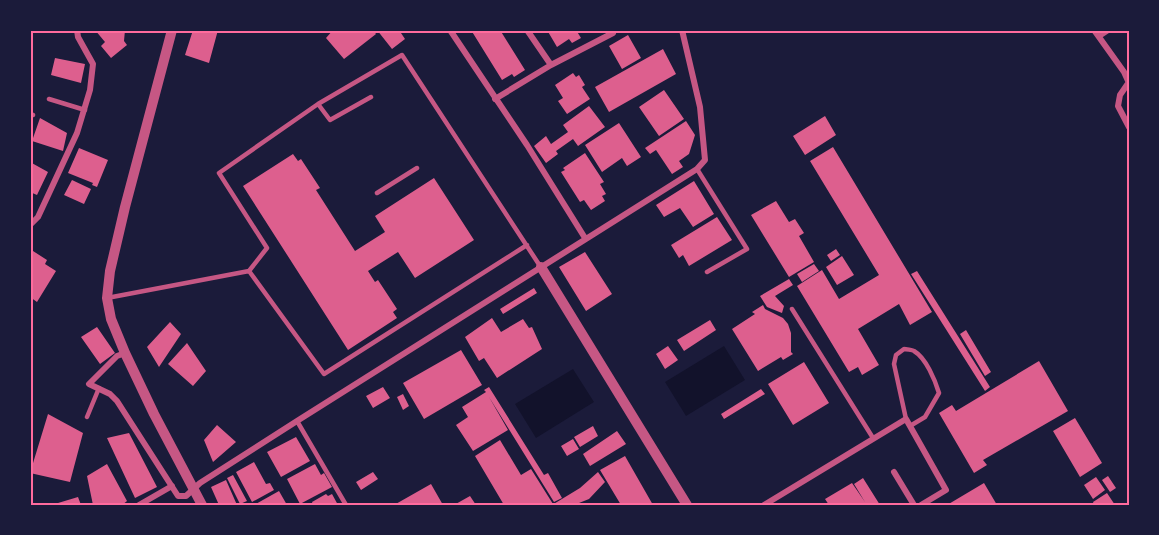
<svg xmlns="http://www.w3.org/2000/svg" width="1159" height="535" font-family="'Roboto Condensed',sans-serif">
<style>
.water{fill:#12122b}
.building{fill:#dd5f8e}
.lines{fill:none;stroke-linecap:round;stroke-linejoin:round}
.service{stroke:#c65784;stroke-width:4.5}
.minor{stroke:#c65784;stroke-width:6}
.tertiary{stroke:#c65784;stroke-width:10}
.neatline{fill:none;stroke:#ff6b9d;stroke-width:2}
</style>
<rect width="100%" height="100%" fill="#1b1b3a"/>
<!-- water -->
<path class="water" d="M724 346 745 380 686 416 665 382Z
M573 369 594 402 536 438 515 404Z"/>
<!-- building -->
<path class="building" d="M95 30H125L124 41 127 45 111 58 101 46 105 42Z
M193 30H218L209 63 185 55Z
M333 30H373L376 34 344 59 326 38Z
M377 30H399L405 39 392 49Z
M471 30H500L525 70 514 77 512 74 502 80Z
M547 30H576L581 38 572 43 569 39 557 47Z
M628 35 641 58 622 69 609 46Z
M663 49 676 74 609 112 595 87Z
M55 58 85 64 81 83 51 75Z
M573 73 576 77 579 75 585 85 582 87 590 99 567 114 558 101 563 98 555 85Z
M664 90 684 119 659 136 639 107Z
M589 106 605 127 578 146 573 139 556 151 558 154 546 163 534 146 546 136 551 144 568 132 563 125Z
M825 116 836 135 805 155 793 136Z
M40 118 67 133 63 151 32 141Z
M686 121 695 135 689 154 679 161 683 167 672 174 656 150 650 154 645 148Z
M619 123 641 157 627 166 622 158 602 172 585 145Z
M833 147 932 312 910 325 899 304 858 329 879 365 862 375 858 367 849 372 797 286 822 270 839 299 879 275 810 161Z
M79 148 108 160 97 187 92 185 93 183 68 173Z
M585 153 604 182 600 184 606 194 602 196 605 201 591 210 584 200 580 202 561 172 565 170 563 168Z
M293 154 298 161 301 159 320 188 316 190 355 251 385 232 375 216 434 178 474 240 415 278 398 252 368 271 375 282 378 280 397 309 393 312 397 318 348 350 243 186Z
M30 162 48 172 37 195 30 192Z
M72 180 91 189 84 204 64 195Z
M694 181 714 214 693 227 680 208 664 217 656 205Z
M776 201 789 222 795 219 804 233 799 236 814 262 789 277 751 215Z
M717 217 732 240 689 266 683 255 679 258 671 245Z
M836 249 840 255 831 261 827 255Z
M33 251 47 260 45 264 56 271 37 302 30 297 33 292 30 290V255Z
M585 252 612 294 586 311 559 267Z
M842 256 854 275 837 285 826 267Z
M814 264 819 271 802 282 797 274Z
M917 271 990 387 985 391 911 274Z
M789 279 793 285 775 296 784 306 782 313 767 307 760 296Z
M534 288 537 293 503 314 500 309Z
M763 305 765 309 783 318 788 324 791 333V352L793 354 783 360 781 357 758 371 732 329 755 314 752 312Z
M492 318 501 332 523 319 529 328 532 327 542 349 497 378 484 358 479 361 465 337Z
M710 320 716 330 684 351 677 340Z
M170 322 181 334 159 367 147 347Z
M97 327 115 353 100 364 81 337Z
M966 330 991 372 985 376 960 334Z
M187 343 206 371 193 386 168 364Z
M668 346 678 360 665 369 656 354Z
M461 350 482 385 424 419 403 383Z
M1039 361 1068 411 983 460 987 465 974 473 939 413 952 405 956 411Z
M804 362 829 403 793 425 768 384Z
M383 387 390 398 373 408 366 396Z
M489 387 544 475 548 473 562 498 554 502 489 397 508 430 473 451 456 425 468 417 462 407 486 392 484 390Z
M761 389 765 394 724 419 721 414Z
M403 394 409 406 403 410 397 397Z
M48 414 83 433 70 482 30 473Z
M1075 418 1102 463 1080 477 1053 431Z
M217 425 236 442 213 462 204 440Z
M593 426 598 436 580 447 574 437Z
M617 431 626 444 590 466 583 454Z
M129 433 157 487 135 498 107 438Z
M296 437 310 461 281 477 267 452Z
M573 439 579 449 567 456 561 446Z
M500 440 521 475 531 469 553 504 504 505 475 456Z
M625 456 653 505H621L600 470Z
M254 462 266 484 270 483 274 490 252 502 236 472Z
M107 464 127 501 122 505H93L87 476Z
M315 464 321 475 324 473 332 487 300 504 287 479Z
M373 472 378 479 361 490 356 482Z
M598 472 605 482 589 499 574 505H552L580 488Z
M233 475 247 501 240 504 227 478Z
M1108 476 1116 488 1110 492 1102 480Z
M1096 477 1105 490 1093 499 1084 485Z
M863 478 880 505H829L825 499 852 483 865 502 854 484Z
M226 480 237 505H219L211 487Z
M984 483 997 505H947Z
M431 484 443 505H394Z
M279 491 287 505H254Z
M1107 493 1115 505H1094L1093 502Z
M326 494 328 496 332 494 338 505H313L312 502Z
M470 496 476 505H454Z
M78 497 81 505H59L58 503Z"/>
<g class="lines">
<!-- service -->
<path class="service" d="M49 99 85 110
M318 104 330 120 371 97
M30 114 33 115
M697 169 747 249 707 272
M377 193 417 168
M249 271 324 374 527 245
M107 298 249 271 267 248 219 173 318 104 402 55 540 266
M792 309 873 438
M87 417 99 388
M906 419 894 364 896 355 904 349C905 349 913 350 914 351 926 358 935 380 939 393L925 417 910 426
M297 421 346 505"/>
<!-- minor -->
<path class="minor" d="M450 30 527 145 585 238
M527 30 551 65
M1094 30 1124 72 1129 83
M1099 36 1108 30
M1129 82 1120 95 1118 106 1129 127
M495 99 551 65 613 33 611 30
M30 225 38 217 77 133 90 90 93 64 78 37 77 30
M125 353 117 356 89 384 110 394 117 401 178 496H186L200 483 297 421 697 169 705 160 700 107 682 30
M894 472 914 505
M139 505 172 486
M764 505 906 419 946 490 921 505"/>
<!-- tertiary -->
<path class="tertiary" d="M172 30 125 207 110 271 107 298 111 319 125 353 154 414 202 505
M541 267 687 505"/>
</g>
<!-- border -->
<rect width="1159" height="535" fill="none" stroke="#1b1b3a" stroke-width="63"/>
<rect x="32" y="32" width="1096" height="472" class="neatline"/>
</svg>
